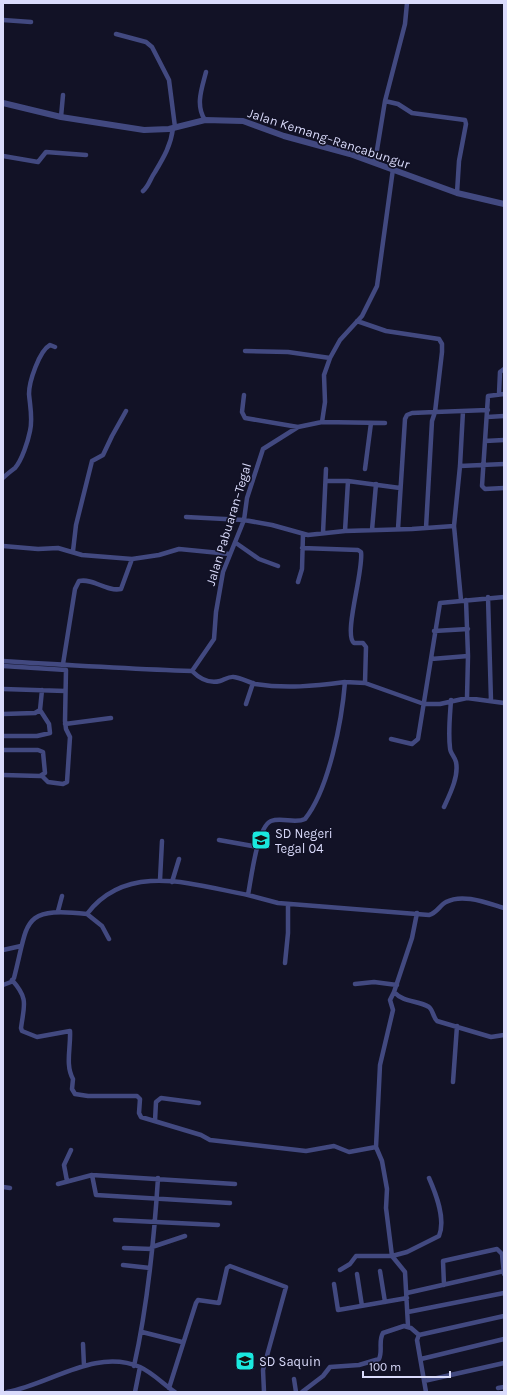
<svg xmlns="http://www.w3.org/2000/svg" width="507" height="1395" font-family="Karla,sans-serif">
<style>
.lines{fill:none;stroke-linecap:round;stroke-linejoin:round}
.minor{stroke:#424980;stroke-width:4.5}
.tertiary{stroke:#424980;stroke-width:6}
.labels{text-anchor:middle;stroke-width:3.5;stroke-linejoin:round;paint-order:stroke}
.street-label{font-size:13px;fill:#dadbfb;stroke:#121226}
.poi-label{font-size:13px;fill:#dadbfb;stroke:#121226;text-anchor:start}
</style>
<rect width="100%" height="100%" fill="#121226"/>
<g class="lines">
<!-- minor -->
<path class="minor" d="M3 20 31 22
M116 34 146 42 152 47 169 80 175 127
M385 101 398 104 412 113 465 120 466 124 459 161 457 193
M61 117 63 95
M205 120C195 105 202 88 206 72
M3 156 38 162 46 152 86 155
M375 162 385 101 405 24 407 3
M143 191C149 186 150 179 155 172 164 157 171 145 173 128
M357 321 386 331 439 339 442 344V352L435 412 488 410
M245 351 288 352 330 358
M499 394 500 372 504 369
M504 394 488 396 482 486 485 489 504 488
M244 395 242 412 245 418 298 427
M487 417 504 416
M322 422 385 423
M485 441 504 440
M460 466 504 464
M365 469 371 423
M3 478C7 474 11 471 15 468 22 460 28 441 30 431 33 419 30 406 29 394 29 382 39 351 50 345L55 347
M326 481H348L400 488
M186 517 244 520 272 525 308 535 345 531 412 529 454 526
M398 529 405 419 407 415 412 413 435 412 432 421 426 528
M372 530 376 484
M345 531 348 481
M323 533 326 469
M236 543 259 559 278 566
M3 546 38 549 58 548 82 555 132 559 159 555 179 549 230 554
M302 548 358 550 361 552C364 570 343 635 354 643H363L366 647 365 683
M73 551 76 525 92 461 103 455 112 436 126 411
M298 582 302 569 303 534
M488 597 491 701
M461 600 454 526 460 466 463 411
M466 600 468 656 467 698
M434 631 468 629
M431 659 468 656
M3 661C66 665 129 669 192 671
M63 664 75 589 79 581C94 578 106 592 121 589L132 559
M3 666 66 670 65 721 66 729 70 737 67 782 63 784 48 782 42 776
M345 682 365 683 424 704H440L467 698 504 703
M3 689 65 691
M246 704 253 683
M3 714 35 713 40 710 42 690
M65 724 111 718
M3 736H37L50 733 49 724 40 710
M391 739 412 744 418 739 440 603 504 597
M3 750H38L43 752 45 773 40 776 3 775
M444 807C450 794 459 776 456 762 455 757 450 753 450 748 448 732 450 716 451 700
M219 840 258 847
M160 880 162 841
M172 882 179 859
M248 895 278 903 429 915C437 913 440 905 446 902 463 893 487 903 504 908
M58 911 62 896
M417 913 412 938 394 992C404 1003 418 1000 429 1007 433 1010 433 1017 437 1021L491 1037 504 1035
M87 914 102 926 109 939
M3 950 21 946
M285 963 288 933V904
M12 980C29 999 24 1005 21 1028L22 1031 37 1037 70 1031C71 1047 65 1065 73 1079L72 1089 75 1094 88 1096H137L140 1099 139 1113 141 1117 201 1135 210 1140 306 1151 334 1146 349 1152 376 1147
M355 984 374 982 397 985
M3 985 11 982 14 978C29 921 20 907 87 914 127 861 194 885 248 895 251 880 257 827 271 821 282 817 295 824 305 819 329 789 342 720 345 682 314 686 286 689 255 684 248 682 241 678 234 677 229 676 224 680 220 681 209 684 199 678 192 671L214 639 216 612 223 572 244 520 247 498 263 449 298 427 322 422 325 402 324 375 330 358 340 340 362 316 377 286 393 169
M394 992 390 1000 393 1010 380 1065 376 1147 382 1161 387 1189 386 1208 392 1256 405 1272 408 1326
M453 1082 457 1026
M155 1121 156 1102 161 1098 199 1103
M92 1175 96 1195 230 1203
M67 1181 64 1165 71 1150
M58 1184 92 1175 235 1184
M3 1187 10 1188
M115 1220 218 1225
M152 1247 185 1236
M124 1248 152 1249
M123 1265 150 1268
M340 1270 350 1264 356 1256H392L407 1252 439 1236C446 1219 436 1194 429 1178
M380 1271 385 1302
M357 1274 362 1306
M334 1284 338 1310 407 1298
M444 1285 443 1261 497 1249 502 1254 504 1274
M407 1293 504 1271
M408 1312 504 1293
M142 1332 182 1342
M83 1344 84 1366
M421 1359 504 1339
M134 1366C148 1304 154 1241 158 1178
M294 1379 296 1392
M424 1381 504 1363
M169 1388 196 1303 198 1300 219 1303 227 1268 230 1266 286 1287 263 1370 264 1392
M498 1388 504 1387
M7 1392C51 1384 95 1348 140 1367 153 1373 163 1384 175 1392
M135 1392 140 1367
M302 1392 323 1376 330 1367 359 1365 379 1359C383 1351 378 1341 383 1333L404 1326 411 1328 419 1335
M426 1392 417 1340 419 1335 504 1316"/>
<!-- tertiary -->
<path class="tertiary" d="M3 103 61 117 144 130 169 129 205 120 243 121 284 136 350 154 457 193 504 204"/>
</g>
<!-- icons -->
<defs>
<symbol id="school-square" viewBox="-11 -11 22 22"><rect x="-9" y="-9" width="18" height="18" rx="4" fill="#1ae8de" stroke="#121226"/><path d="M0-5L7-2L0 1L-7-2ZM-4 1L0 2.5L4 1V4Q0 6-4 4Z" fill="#111"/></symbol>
</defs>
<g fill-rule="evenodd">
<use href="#school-square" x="250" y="829" width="22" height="22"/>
<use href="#school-square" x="234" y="1350" width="22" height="22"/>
</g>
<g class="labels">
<!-- street labels -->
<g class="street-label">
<text transform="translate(329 138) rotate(18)" y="5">Jalan Kemang–Rancabungur</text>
<text transform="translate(228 524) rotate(-73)" y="5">Jalan Pabuaran–Tegal</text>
</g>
<!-- poi labels -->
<g class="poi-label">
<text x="275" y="838">SD Negeri<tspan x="275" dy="15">Tegal 04</tspan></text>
<text x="259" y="1366">SD Saquin</text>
</g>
</g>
<!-- border -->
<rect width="507" height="1395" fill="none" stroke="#dadbfb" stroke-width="8"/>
<!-- scale -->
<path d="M363 1371v6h87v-6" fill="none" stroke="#dadbfb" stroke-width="2"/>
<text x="369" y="1371" font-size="12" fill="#dadbfb" stroke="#121226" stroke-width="3" paint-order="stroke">100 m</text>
</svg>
